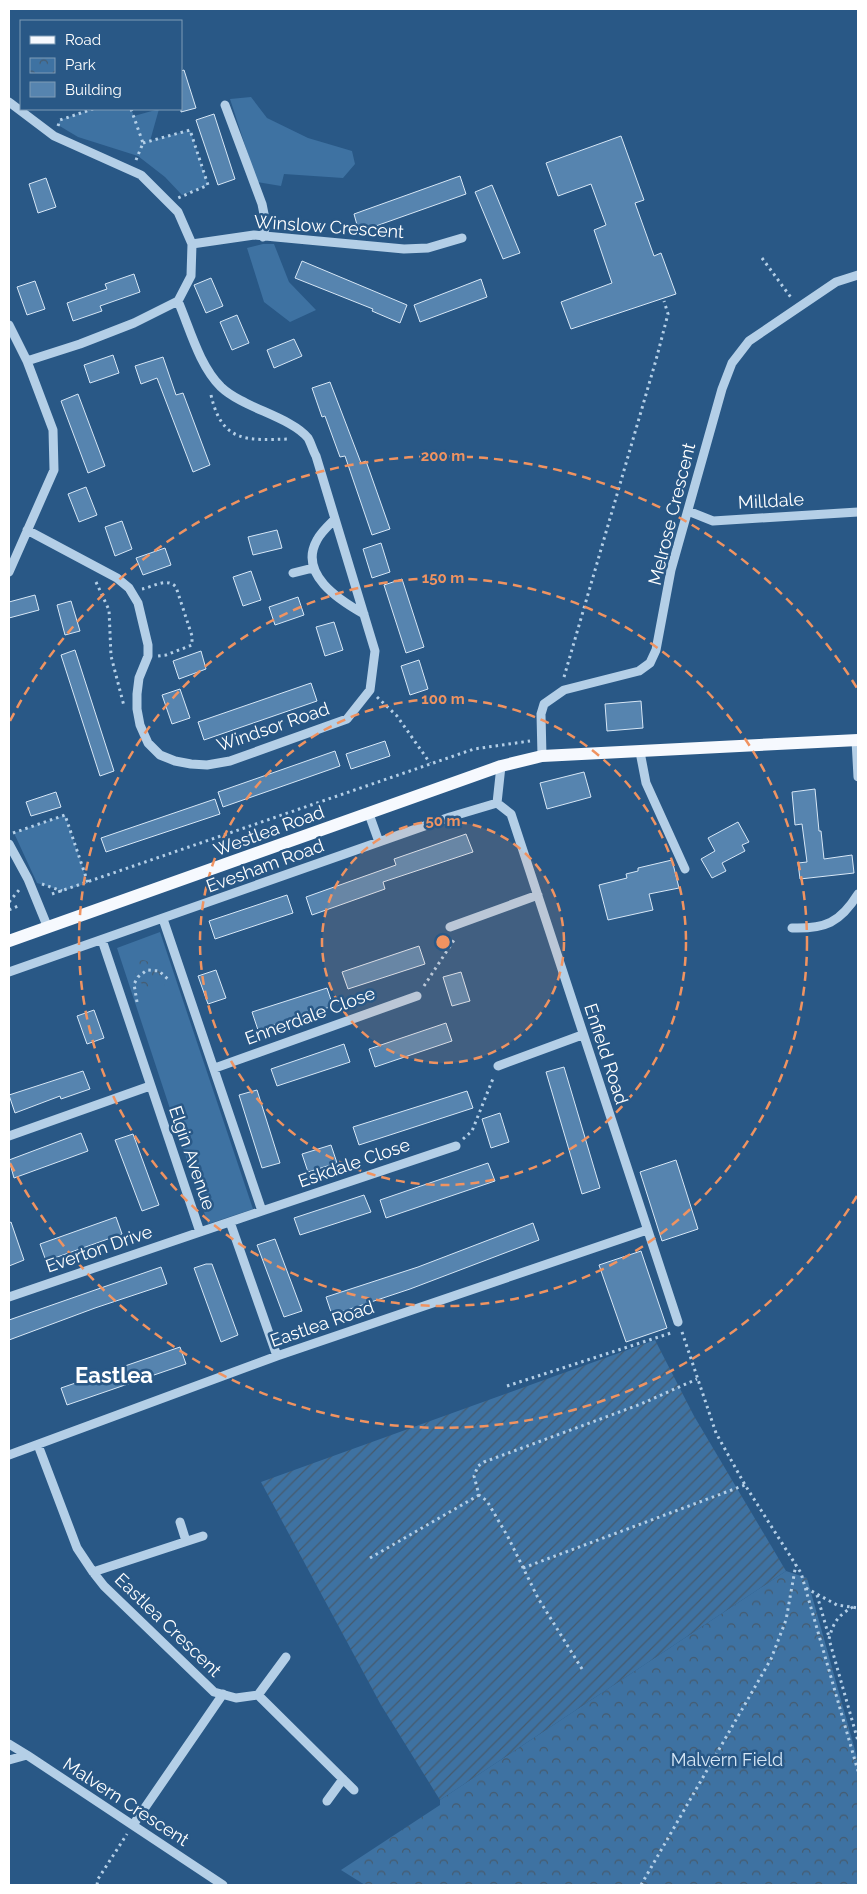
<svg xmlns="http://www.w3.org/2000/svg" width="867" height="1894" font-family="Raleway,sans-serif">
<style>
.grass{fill:#3e72a2}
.park{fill:url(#park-crowns)}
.garden{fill:url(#garden-furrows)}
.building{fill:#5684af;stroke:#d7e7f6}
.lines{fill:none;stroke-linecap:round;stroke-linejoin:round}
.path{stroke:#b4cfe7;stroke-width:3;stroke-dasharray:2.5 4;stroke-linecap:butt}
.minor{stroke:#b4cfe7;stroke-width:9}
.major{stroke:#f6f9fe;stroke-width:12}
.ring{fill:none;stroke:#f09361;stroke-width:2.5;stroke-dasharray:9 6}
.labels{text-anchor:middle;stroke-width:5;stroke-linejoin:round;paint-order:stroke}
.street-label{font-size:18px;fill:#fff;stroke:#295886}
.park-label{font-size:18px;fill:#d7e7f6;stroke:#295886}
.district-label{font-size:22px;font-weight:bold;fill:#fff;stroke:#295886}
.centre{fill:#f09361;stroke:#295886;stroke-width:2.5}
.ring-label{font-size:15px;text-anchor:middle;font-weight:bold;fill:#f09361;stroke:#295886;stroke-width:5;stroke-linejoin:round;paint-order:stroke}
</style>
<defs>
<pattern id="park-crowns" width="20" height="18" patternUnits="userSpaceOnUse" patternTransform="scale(1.25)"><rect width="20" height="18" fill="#3e72a2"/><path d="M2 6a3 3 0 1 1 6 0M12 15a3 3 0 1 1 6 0" fill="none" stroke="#465b6e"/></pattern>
<pattern id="garden-furrows" width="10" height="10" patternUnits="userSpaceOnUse" patternTransform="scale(1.25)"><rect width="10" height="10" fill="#3e72a2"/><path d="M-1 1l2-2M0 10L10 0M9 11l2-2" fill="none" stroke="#465b6e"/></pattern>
</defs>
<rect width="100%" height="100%" fill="#295886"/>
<!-- grass -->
<path class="grass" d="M251 97 267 118 308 138 352 151 355 164 343 178 284 174 281 186 257 182 230 99Z
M93 109H131L134 116 159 109 150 141 190 130 208 185 182 195 165 177 138 156 78 137 58 125 60 120Z
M263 244H274L289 282 316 310 290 322 264 302 247 248Z
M65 815 88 883 63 891 37 883 14 833Z
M160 932 253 1209 208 1224 117 948Z"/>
<!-- park -->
<path class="park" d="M143 960C155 963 166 973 164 987L160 991C145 990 129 977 137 961Z
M786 1571 807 1578 858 1761V1885H365L341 1870 440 1805V1800Z"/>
<!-- garden -->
<path class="garden" d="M655 1340 694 1416 786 1571 440 1800 381 1705 261 1482Z"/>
<!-- building -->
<path class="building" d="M184 70 196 108 181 112V71Z
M214 114 235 179 218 185 196 120Z
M621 136 644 200 635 203 654 256 661 253 676 294 571 329 561 302 612 283 594 230 606 225 591 184 558 196 546 163Z
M460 176 466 194 359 232 354 214Z
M46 178 56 207 38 213 29 184Z
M492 185 520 253 503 259 475 192Z
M302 261 407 305 400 323 372 311 373 309 295 278Z
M134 274 140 292 100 306 102 311 73 321 67 303 107 289 105 284Z
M211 278 223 306 206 313 194 285Z
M481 279 487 297 420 322 414 305Z
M35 281 45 309 27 315 17 287Z
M237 315 249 343 232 350 220 322Z
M294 339 302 356 274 368 267 350Z
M113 355 119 373 90 383 84 365Z
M163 357 176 395 183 393 210 465 193 472 157 378 141 384 135 366Z
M330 382 361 463 366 461 390 529 372 535 345 456 340 457 325 416 322 417 312 388Z
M78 394 105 466 88 473 61 401Z
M86 487 97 515 79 522 68 494Z
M122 521 132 549 115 556 105 527Z
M277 530 282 548 253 555 248 537Z
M381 543 390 572 372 578 363 549Z
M165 548 171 565 143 575 136 558Z
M251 571 261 600 243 606 233 577Z
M402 579 424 647 406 653 384 585Z
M35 595 39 610 9 618V602Z
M298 597 304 615 275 625 269 607Z
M71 601 80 631 65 635 57 605Z
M334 622 343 650 325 656 316 627Z
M75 650 114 771 100 776 61 655Z
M201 651 206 669 179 679 173 661Z
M419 660 428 689 410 695 401 666Z
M311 683 317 701 204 740 198 722Z
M180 689 190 718 172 724 162 695Z
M641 701 643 728 607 731 605 704Z
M385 741 390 756 351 769 346 754Z
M335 751 340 766 223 807 218 792Z
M584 772 591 797 547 809 540 783Z
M815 789 819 831H821L824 859 852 855 854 873 800 879 798 863 807 862 802 824 795 825 792 792Z
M56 792 61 807 31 816 26 802Z
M215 799 220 814 106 852 101 838Z
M738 822 749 842 742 845 745 851 722 863 726 871 712 878 701 859 715 851 708 838Z
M466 834 473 852 383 882 385 889 312 915 306 897 396 865 394 859Z
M672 860 679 888 649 894 653 910 608 920 599 885 627 878 626 874 638 871V868Z
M287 895 293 913 215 939 209 921Z
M419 946 425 964 348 989 342 972Z
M216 970 226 998 208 1004 198 976Z
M461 972 470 1001 452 1006 443 977Z
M327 988 333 1006 258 1030 252 1012Z
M94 1010 104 1038 87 1044 77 1016Z
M446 1023 452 1041 375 1067 369 1049Z
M344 1044 350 1062 277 1086 271 1069Z
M564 1067 600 1188 582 1194 546 1072Z
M83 1071 90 1089 61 1099 60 1096 15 1113 9 1095Z
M257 1090 280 1163 262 1168 239 1095Z
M467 1091 473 1108 359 1145 353 1127Z
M500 1113 509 1142 491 1148 482 1119Z
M81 1133 88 1151 14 1178 9 1160Z
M133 1134 159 1205 142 1211 115 1140Z
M331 1145 337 1163 308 1172 302 1154Z
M676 1160 698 1229 662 1241 640 1172Z
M488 1163 495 1181 386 1218 380 1200Z
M364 1195 371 1212 300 1235 294 1218Z
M116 1217 122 1234 46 1261 40 1244Z
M11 1222 24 1260 9 1266V1223Z
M533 1223 539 1240 410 1289 332 1315 326 1297 418 1267Z
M275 1239 302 1311 284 1317 257 1245Z
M641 1251 667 1328 626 1342 599 1265Z
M206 1264H212L238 1335 221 1342 194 1268Z
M161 1267 167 1284 95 1308 9 1340V1320Z
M180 1347 186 1364 67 1405 61 1388Z"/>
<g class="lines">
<!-- path -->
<path class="path" d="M131 109 143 143 136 160
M58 126 60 120 93 109
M143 143 190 130 208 185 178 198
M762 258 792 299
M211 395C222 444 248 440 290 439
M96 582 109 610 111 656 124 706
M142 589C153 587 167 577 176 587L192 636V645L166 655 158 656
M564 677 656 360 668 314 664 301
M377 697 397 716 430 763
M13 833 65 815 88 883
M42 884 62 891
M52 894 474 749 530 741
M9 902 19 890
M9 910 18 906
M424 986 456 937
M137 1002 134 984 138 977 147 970 159 971 170 981
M463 1139 472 1131 494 1076
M682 1332 716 1433 745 1485 801 1573 858 1771
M507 1386 674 1332
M370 1558 479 1495
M523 1568 745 1485
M806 1588 837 1605 858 1608
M817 1595 829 1637
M853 1607C838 1615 833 1623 829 1639L858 1741
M582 1669 538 1598 508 1537 487 1501 479 1495 474 1476 478 1466 484 1462 641 1404 697 1379
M97 1885 98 1879 127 1834
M641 1885 771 1659 786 1620 796 1564"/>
<!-- minor -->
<path class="minor" d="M9 102 54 136 141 175 178 212 192 244 191 276 178 301 134 323 80 344 27 361
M225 105 262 204 266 224 263 237
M192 244 254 235 404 249 428 248 462 238
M9 325 27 361 53 430 54 470 9 572
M688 511 713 521 858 512
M335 519C329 525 321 532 317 540 298 574 339 600 364 614
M27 530 117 578 129 588 138 603 148 645V656L139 678 137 694V709L140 725 148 743 160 755 175 761 191 764 207 765 230 761 347 719 370 690 375 651 316 456C313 451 311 443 308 438 291 417 243 408 221 387 199 365 190 329 178 301
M293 573 313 568
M856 740 858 777
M640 752 646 783 685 869
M542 756 541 714 544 704 564 690 639 671 650 663 656 650 671 570 722 389 732 363 749 341 836 282 858 275
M497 803 511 814 678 1322
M497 803 501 766
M369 814 379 842
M9 844 28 879 48 928
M450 927 538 895
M792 928C825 929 840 923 858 894
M102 940 200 1232 262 1211 163 919
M9 972 450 817 497 803
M498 1066 582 1035
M215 1068 417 996
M9 1136 150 1086
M262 1211 456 1146
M230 1222 277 1356
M9 1297 200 1232
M38 1445 77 1548 93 1572 104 1586 214 1692 236 1698 258 1695 354 1790
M9 1455 277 1356 647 1230
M180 1522 186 1541
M93 1572 203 1536
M258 1695 286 1657
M9 1744 27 1755
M9 1760 27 1755 223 1885
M327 1801 343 1779
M133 1825 223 1694"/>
<!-- major -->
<path class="major" d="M9 941 501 766 542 756 858 740"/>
</g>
<!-- distance rings -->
<circle cx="443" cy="942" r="121" fill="#f09361" fill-opacity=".12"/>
<g class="ring">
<circle cx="443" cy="942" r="121"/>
<circle cx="443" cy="942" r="243"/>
<circle cx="443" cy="942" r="364"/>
<path d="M857 1196A486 486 0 0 1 10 1163M10 721A486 486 0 0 1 857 688"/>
</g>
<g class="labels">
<!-- street labels -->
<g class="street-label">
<text transform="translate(329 227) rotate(4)" y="6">Winslow Crescent</text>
<text transform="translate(771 501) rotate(-3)" y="6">Milldale</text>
<text transform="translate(672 514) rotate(-76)" y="6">Melrose Crescent</text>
<text transform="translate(273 727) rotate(-19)" y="6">Windsor Road</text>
<text transform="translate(269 831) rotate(-20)" y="6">Westlea Road</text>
<text transform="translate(265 866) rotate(-20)" y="6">Evesham Road</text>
<text transform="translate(310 1016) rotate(-20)" y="6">Ennerdale Close</text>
<text transform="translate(606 1054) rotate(72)" y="6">Enfield Road</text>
<text transform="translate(192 1158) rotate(71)" y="6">Elgin Avenue</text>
<text transform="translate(354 1163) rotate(-19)" y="6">Eskdale Close</text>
<text transform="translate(99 1249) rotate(-19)" y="6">Everton Drive</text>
<text transform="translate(322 1324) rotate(-19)" y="6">Eastlea Road</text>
<text transform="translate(168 1625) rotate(44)" y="6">Eastlea Crescent</text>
<text transform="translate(126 1802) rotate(33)" y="6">Malvern Crescent</text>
</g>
<!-- park labels -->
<g class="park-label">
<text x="727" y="1766">Malvern Field</text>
</g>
<!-- district labels -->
<g class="district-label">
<text x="114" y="1383">Eastlea</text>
</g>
</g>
<circle cx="443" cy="942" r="8" class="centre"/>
<g class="ring-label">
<text x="443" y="461">200 m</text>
<text x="443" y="583">150 m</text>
<text x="443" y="704">100 m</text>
<text x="443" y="826">50 m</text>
</g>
<!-- border -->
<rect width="867" height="1894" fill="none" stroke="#ffffff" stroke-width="20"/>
<!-- legend -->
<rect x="20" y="20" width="162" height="90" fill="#295886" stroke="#7f9bb6"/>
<rect x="30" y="36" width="25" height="8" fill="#f6f9fe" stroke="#7f9bb6"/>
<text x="65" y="45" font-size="15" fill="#ffffff">Road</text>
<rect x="30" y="58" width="25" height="15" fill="url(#park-crowns)" stroke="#7f9bb6"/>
<text x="65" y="70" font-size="15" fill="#ffffff">Park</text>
<rect x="30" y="82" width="25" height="15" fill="#5684af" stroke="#7f9bb6"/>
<text x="65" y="95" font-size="15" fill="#ffffff">Building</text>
</svg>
